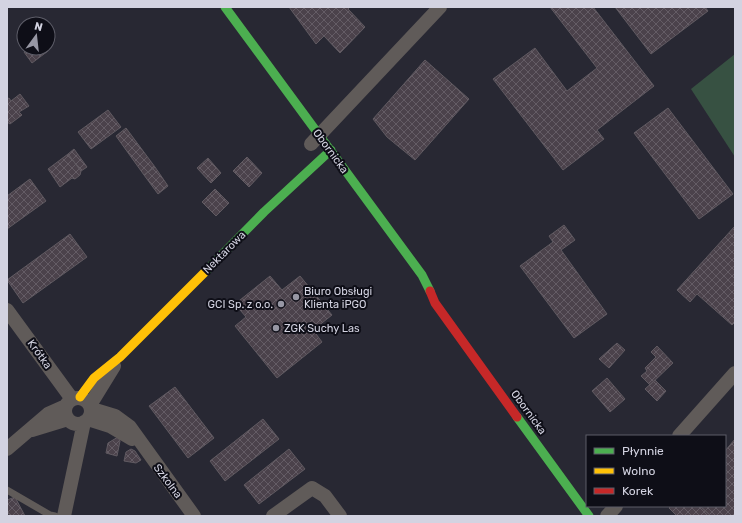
<svg xmlns="http://www.w3.org/2000/svg" width="742" height="523" font-family="Rubik,sans-serif">
<style>
.grass{fill:#375142}
.building{fill:url(#building-cross-hatch);stroke:#605a61}
.lines{fill:none;stroke-linecap:round;stroke-linejoin:round}
.lane{stroke:#605b59;stroke-width:7}
.street{stroke:#605b59;stroke-width:14}
.fast{stroke:#4caf50;stroke-width:9}
.slow{stroke:#ffc107;stroke-width:9}
.jam{stroke:#c62828;stroke-width:9}
.poi-dot{fill:#9797a4;stroke:#0e0e17;stroke-width:1.5}
.labels{text-anchor:middle;stroke-width:4;stroke-linejoin:round;paint-order:stroke}
.street-label{font-size:11px;fill:#d3d3e1;stroke:#0e0e17}
.poi-label{font-size:11px;fill:#d3d3e1;stroke:#0e0e17;text-anchor:start}
</style>
<defs>
<pattern id="building-cross-hatch" width="8" height="8" patternUnits="userSpaceOnUse"><rect width="8" height="8" fill="#4b424b"/><path d="M0 0l8 8M0 8l8-8" fill="none" stroke="#645c65"/></pattern>
</defs>
<rect width="100%" height="100%" fill="#282833"/>
<!-- grass -->
<path class="grass" d="M735 54V157L691 89Z"/>
<!-- building -->
<path class="building" d="M289 7H350L348 9 365 27 340 53 324 36 316 44Z
M550 7H593L654 86 597 130 604 139 563 170 493 79 535 48 567 91 597 68Z
M615 7H705L708 11 651 54Z
M29 48H45L48 51 32 63 24 52Z
M425 60 469 99 415 160 387 137 373 119Z
M20 94 29 106 19 112 22 115 10 124 7 122V99L9 98 11 101Z
M668 108 733 194 699 219 634 133Z
M108 110 121 127 91 149 78 132Z
M126 128 155 167 144 175 116 136Z
M74 149 87 167 81 171 68 154Z
M68 154 81 171 80 175 75 179 72 178 60 187 48 169Z
M247 157 262 173 249 187 233 171Z
M208 158 221 173 211 183 197 168Z
M155 167 168 186 158 194 144 175Z
M30 179 46 201 7 229V196Z
M215 189 229 203 216 216 202 202Z
M564 225 575 240 561 250 607 314 574 338 520 266 553 242 549 236Z
M735 226V322L732 325 697 294 690 302 677 290Z
M70 234 87 257 23 303 7 280Z
M270 276 282 290 300 276 332 315 313 330 322 342 277 378 235 326 246 317 235 304Z
M617 343 625 350 609 368 599 359Z
M657 346 673 363 650 385 641 376 647 371 645 368 656 357 651 352Z
M607 378 625 399 610 412 592 391Z
M655 380 666 391 657 401 645 389Z
M175 387 214 438 188 458 149 406Z
M263 419 279 439 225 481 210 461Z
M118 437 120 441 117 456 106 453 108 443Z
M735 439V516H711L700 506H725V451Z
M131 449 135 451 141 460 136 463 124 461 126 452Z
M289 449 305 469 259 504 244 485Z
M15 497 25 516H10L7 511V500Z
M671 506H700L711 516H677L669 508Z"/>
<g class="lines">
<!-- lane -->
<path class="lane" d="M7 490 50 515 55 516"/>
<!-- street -->
<path class="street" d="M311 144 440 7
M7 310 72 399
M65 411a13 13 0 1 1 26 0a13 13 0 1 1-26 0Z
M90 405 114 366
M92 409 115 416 130 427 194 516
M88 419 110 426 132 439
M32 430 68 419
M679 436 735 373
M7 449 48 414 66 406
M64 516 84 422
M273 516 312 488 325 496 340 516
M607 516 616 506"/>
<!-- fast -->
<path class="fast" d="M225 7 422 275 430 291
M205 272 264 212 331 150
M517 417 589 516"/>
<!-- slow -->
<path class="slow" d="M80 397 94 378 120 357 205 272"/>
<!-- jam -->
<path class="jam" d="M430 291 435 303 517 417"/>
</g>
<!-- markers -->
<g class="poi-dot">
<circle cx="296" cy="297" r="4"/>
<circle cx="281" cy="304" r="4"/>
<circle cx="276" cy="328" r="4"/>
</g>
<g class="labels">
<!-- street labels -->
<g class="street-label">
<text transform="translate(331 151) rotate(54)" y="4">Obornicka</text>
<text transform="translate(224 252) rotate(-45)" y="4">Nektarowa</text>
<text transform="translate(40 354) rotate(54)" y="4">Krótka</text>
<text transform="translate(529 412) rotate(54)" y="4">Obornicka</text>
<text transform="translate(168 481) rotate(53)" y="4">Szkolna</text>
</g>
<!-- poi labels -->
<g class="poi-label">
<text x="304" y="295">Biuro Obsługi<tspan x="304" dy="13">Klienta iPGO</tspan></text>
<text x="273" y="308" text-anchor="end">GCI Sp. z o.o.</text>
<text x="284" y="332">ZGK Suchy Las</text>
</g>
</g>
<!-- border -->
<rect width="742" height="523" fill="none" stroke="#d3d3e1" stroke-width="16"/>
<!-- legend -->
<rect x="586" y="435" width="140" height="72" fill="#0e0e17" stroke="#5d5d68"/>
<rect x="594" y="448" width="20" height="6" fill="#4caf50" stroke="#5d5d68"/>
<text x="622" y="455" font-size="12" fill="#d3d3e1">Płynnie</text>
<rect x="594" y="468" width="20" height="6" fill="#ffc107" stroke="#5d5d68"/>
<text x="622" y="475" font-size="12" fill="#d3d3e1">Wolno</text>
<rect x="594" y="488" width="20" height="6" fill="#c62828" stroke="#5d5d68"/>
<text x="622" y="495" font-size="12" fill="#d3d3e1">Korek</text>
<!-- north arrow -->
<g transform="translate(36 36) rotate(15)"><circle r="19" fill="#0e0e17" stroke="#5d5d68"/>
<path d="M0-3L7 15L0 10L-7 15Z" fill="#9797a4"/>
<text y="-6" font-size="11" font-weight="bold" text-anchor="middle" fill="#d3d3e1">N</text>
</g>
</svg>
